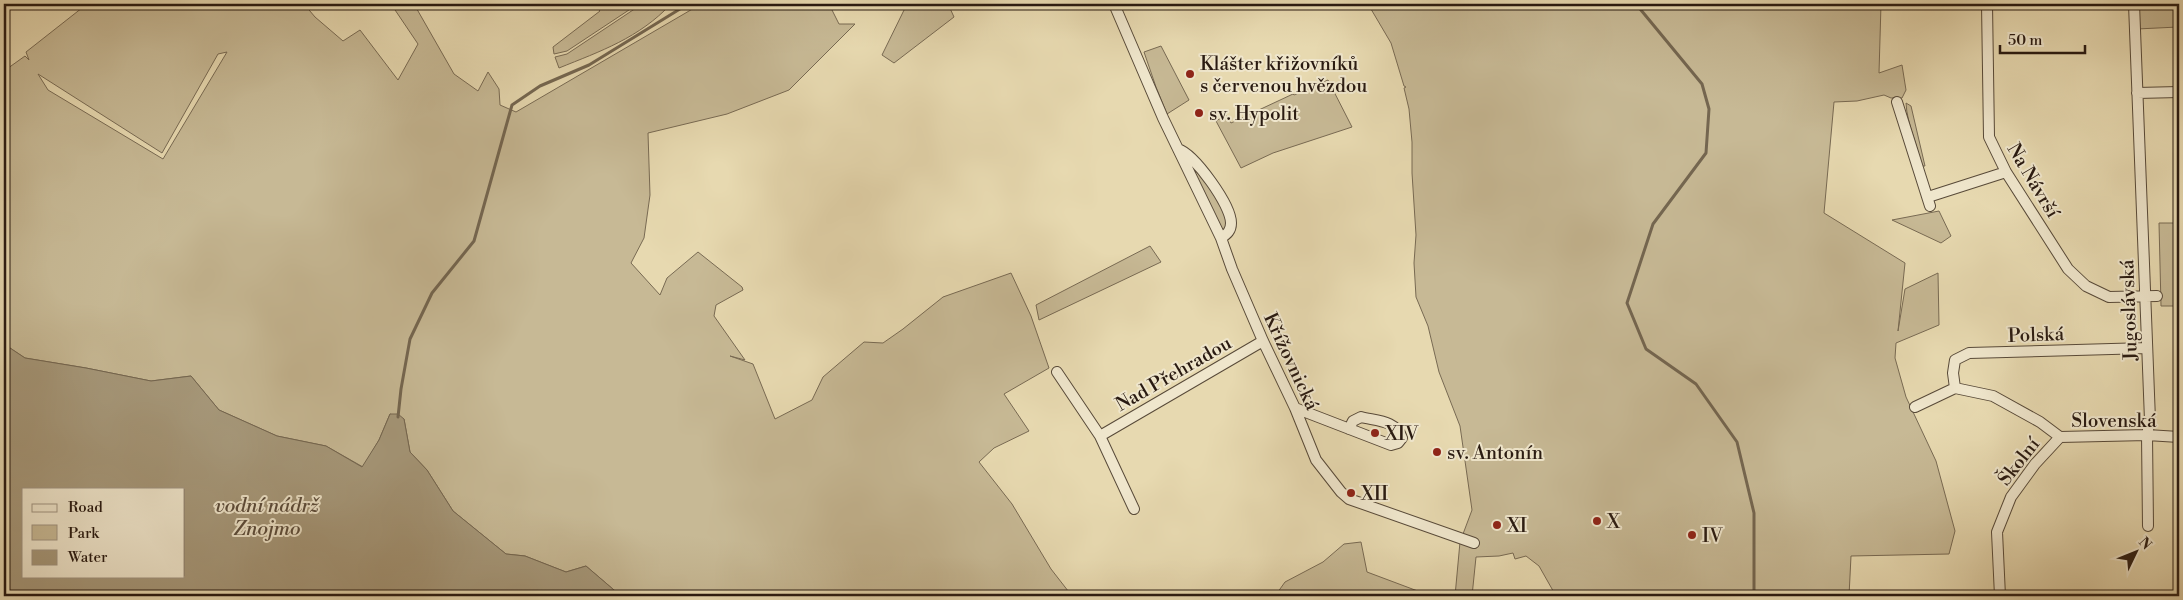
<svg xmlns="http://www.w3.org/2000/svg" width="2183" height="600" font-family="'Libre Bodoni',serif">
<style>
.green{fill:#c7b995;stroke:#786a53;fill-rule:evenodd}
.water{fill:#a6987a;stroke:#746650;fill-rule:evenodd}
.lines{fill:none;stroke-linecap:round;stroke-linejoin:round}
.stream{stroke:#746650;stroke-width:3}
.minor-casing{stroke:#584a39;stroke-width:12}
.minor{stroke:#efe6cc;stroke-width:10}
.poi-dot{fill:#8f2418;stroke:#efe6cc;stroke-width:2}
.labels{text-anchor:middle;stroke-width:4;stroke-linejoin:round;paint-order:stroke}
.poi-label{font-size:19px;fill:#291a11;stroke:#efe6cc;text-anchor:start}
.street-label{font-size:19px;fill:#291a11;stroke:#efe6cc}
.water-label{font-size:20px;font-style:italic;fill:#5b4c3b;stroke:#efe6cc}
</style>
<rect width="100%" height="100%" fill="#e7d9b0"/>
<filter id="stains"><feTurbulence type="fractalNoise" baseFrequency=".004" numOctaves="4"/><feColorMatrix values="0 0 0 0 .2 0 0 0 0 .09 0 0 0 0 .02 0 0 0 .5 -.17"/></filter>
<radialGradient id="worn" r=".72"><stop offset=".6" stop-color="#630" stop-opacity="0"/><stop offset="1" stop-color="#630" stop-opacity=".3"/></radialGradient>
<!-- green -->
<path class="green" d="M87 4H304L315 17 343 41 360 30 398 80 418 44 391 4H414L454 74 478 91 488 72 499 89 500 105 516 112 701 4H829L839 24H855L789 90 727 114 648 133 650 195 644 238 631 263 660 295 667 278 698 252 742 287 743 290 716 305 714 316 745 360 730 356 753 364 775 419 812 400 823 377 864 342 883 343 903 329 943 297 1011 273 1031 316 1049 368 1004 394 1029 431 994 448 979 462 1012 504 1051 569 1072 596H621L586 566 566 572 525 556 506 554 453 511 427 470 410 452 404 419 390 414 379 440 363 467 326 446 277 436 219 410 191 376 151 381 86 368 25 358 4 344V71L25 56 29 60 26 52ZM227 52 163 159 48 90 38 74 162 153 218 54Z
M594 4H638L567 51 554 54 553 47 600 11Z
M642 4H671C639 38 601 51 559 68L555 57 567 54Z
M907 4H948L954 17 894 63 882 55Z
M1368 4H1881L1879 73 1902 65 1906 90 1902 98H1891L1884 95 1857 101 1834 102 1824 213 1905 263 1898 331 1905 289 1938 273 1939 325 1896 343 1895 358 1906 397 1936 461 1955 531 1949 554 1851 556 1849 596H1556L1539 566 1526 556 1515 559 1513 553 1499 556 1476 557 1472 596H1455L1460 542 1472 510 1460 426 1439 372 1428 326 1416 297 1414 263 1416 235 1412 173V142L1409 109 1404 88 1406 87 1404 86 1391 43Z
M2137 4H2179L2178 27 2137 29Z
M1161 46 1189 100 1167 114 1156 87 1144 52Z
M1328 80 1352 127 1273 153 1241 168 1216 121 1226 115 1231 123 1293 94 1294 95Z
M1906 103 1911 106 1925 166H1921C1918 144 1907 125 1906 103Z
M1186 158 1201 174 1227 216 1225 230 1222 229Z
M1939 211 1951 236 1941 243 1892 220Z
M2159 223H2179V306H2161Z
M1150 246 1161 262 1039 320 1036 305Z
M1361 542 1367 572 1431 596H1275L1285 582 1323 562 1344 544Z"/>
<!-- water -->
<path class="water" d="M4 344 25 358 86 368 151 381 191 376 219 410 277 436 326 446 362 467 379 440 390 414H398L404 419 410 452 427 470 453 511 506 554 525 556 566 572 586 566 621 596H4ZM24 489H184V576H24Z"/>
<g class="lines">
<!-- stream -->
<path class="stream" d="M1636 4 1702 84 1709 109 1706 153 1653 224 1627 303 1646 349 1696 384 1737 442 1754 513V596
M398 417 401 389 410 339 432 293 474 241 512 105 540 86 589 65 688 4"/>
<defs>
<path id="minor" d="M1114 4 1163 118 1221 238 1232 269 1263 341 1295 408 1316 460 1341 492 1349 499 1474 543
M1987 4 1989 137 2006 172 2068 269 2086 286 2109 297 2157 296
M2134 4 2150 420 2147 435 2148 526
M2137 93 2179 92
M1897 102 1930 206
M1178 149C1195 155 1231 205 1231 223 1231 231 1227 234 1221 238
M1928 197 2006 172
M1057 372 1100 436 1134 509
M1955 388 1953 373 1955 360 1969 353 2147 348
M1915 407 1955 388 1993 396 2040 422 2060 437 2147 435 2179 437
M1295 408 1391 445 1398 443 1402 438C1396 420 1376 421 1361 417L1353 421 1349 429
M1100 436 1263 341
M2000 596 1997 532 2011 497 2035 464 2060 437"/>
</defs>
<!-- minor casing -->
<use href="#minor" class="minor-casing"/>
<!-- minor -->
<use href="#minor" class="minor"/>
</g>
<!-- markers -->
<g class="poi-dot">
<circle cx="1190" cy="74" r="5"/>
<circle cx="1199" cy="113" r="5"/>
<circle cx="1375" cy="433" r="5"/>
<circle cx="1437" cy="452" r="5"/>
<circle cx="1351" cy="493" r="5"/>
<circle cx="1597" cy="521" r="5"/>
<circle cx="1497" cy="525" r="5"/>
<circle cx="1692" cy="535" r="5"/>
</g>
<g class="labels">
<!-- poi labels -->
<g class="poi-label">
<text x="1200" y="70">Klášter křižovníků<tspan x="1200" dy="22">s červenou hvězdou</tspan></text>
<text x="1209" y="120">sv. Hypolit</text>
<text x="1385" y="440">XIV</text>
<text x="1447" y="459">sv. Antonín</text>
<text x="1361" y="500">XII</text>
<text x="1607" y="528">X</text>
<text x="1507" y="532">XI</text>
<text x="1702" y="542">IV</text>
</g>
<!-- street labels -->
<g class="street-label">
<text transform="translate(2034 180) rotate(59)" y="7">Na Návrší</text>
<text transform="translate(2128 310) rotate(-92)" y="7">Jugoslávská</text>
<text transform="translate(2036 334) rotate(-2)" y="7">Polská</text>
<text transform="translate(1292 361) rotate(65)" y="7">Křížovnická</text>
<text transform="translate(1173 373) rotate(-30)" y="7">Nad Přehradou</text>
<text x="2114" y="427">Slovenská</text>
<text transform="translate(2018 461) rotate(-52)" y="7">Školní</text>
</g>
<!-- water labels -->
<g class="water-label">
<text x="267" y="512">vodní nádrž<tspan x="267" dy="23">Znojmo</tspan></text>
</g>
</g>
<!-- margin -->
<rect width="2183" height="600" fill="none" stroke="#e7d9b0" stroke-width="20"/>
<rect x="5" y="5" width="2173" height="590" fill="none" stroke="#291a11" stroke-width="2.5"/>
<rect x="10" y="10" width="2163" height="580" fill="none" stroke="#291a11"/>
<!-- legend -->
<rect x="22" y="488" width="162" height="90" fill="#efe6cc" stroke="#a09481"/>
<rect x="32" y="504" width="25" height="8" fill="#efe6cc" stroke="#a09481"/>
<text x="68" y="512" font-size="15" fill="#291a11">Road</text>
<rect x="32" y="525" width="25" height="15" fill="#c7b995" stroke="#a09481"/>
<text x="68" y="538" font-size="15" fill="#291a11">Park</text>
<rect x="32" y="550" width="25" height="15" fill="#a6987a" stroke="#a09481"/>
<text x="68" y="562" font-size="15" fill="#291a11">Water</text>
<!-- north arrow -->
<g transform="translate(2136 552) rotate(47)" stroke="#efe6cc" stroke-width="4" paint-order="stroke">
<path d="M0-4L9 19L0 12L-9 19Z" fill="#291a11"/>
<text y="-8" font-size="14" font-weight="bold" text-anchor="middle" fill="#291a11">N</text>
</g>
<!-- scale -->
<path d="M2000 45v8h85v-8" fill="none" stroke="#291a11" stroke-width="2.5"/>
<text x="2008" y="45" font-size="15" fill="#291a11" stroke="#efe6cc" stroke-width="4" paint-order="stroke">50 m</text>
<rect width="100%" height="100%" filter="url(#stains)"/>
<rect width="100%" height="100%" fill="url(#worn)"/>
</svg>
